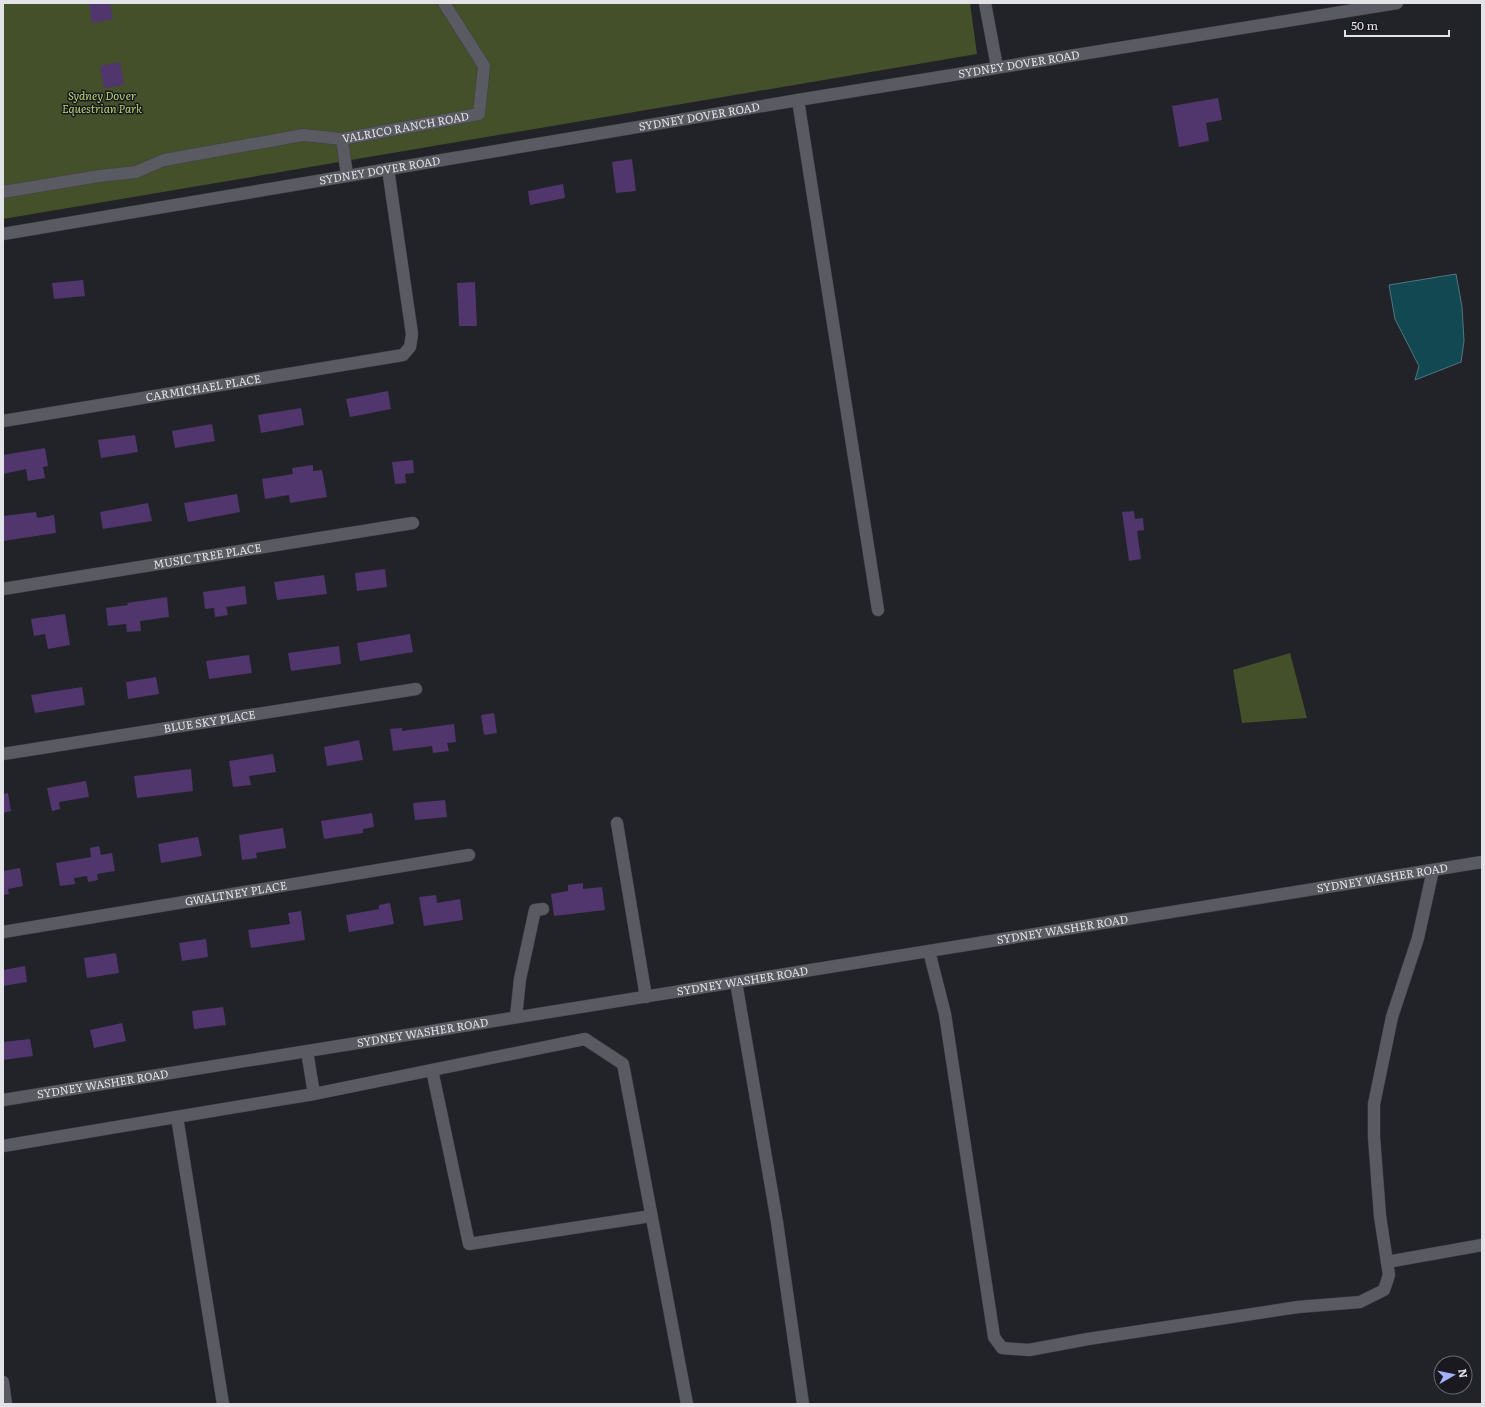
<svg xmlns="http://www.w3.org/2000/svg" width="1485" height="1407" font-family="Literata,serif">
<style>
.green{fill:#445029}
.water{fill:#114852;stroke:#50767f}
.building{fill:#50366d}
.lines{fill:none;stroke-linecap:round;stroke-linejoin:round}
.minor-casing{stroke:#3f3f44;stroke-width:13}
.minor{stroke:#5a5a62;stroke-width:12}
.labels{text-anchor:middle;stroke-width:3;stroke-linejoin:round;paint-order:stroke}
.street-label{font-size:11px;fill:#e2e2e7;stroke:#19191f}
.park-label{font-size:11px;font-style:italic;fill:#b7d475;stroke:#19191f}
</style>
<rect width="100%" height="100%" fill="#222229"/>
<!-- green -->
<path class="green" d="M3 3H970L977 54 3 219Z
M1290 653 1307 718 1242 723 1233 670Z"/>
<!-- water -->
<path class="water" d="M1456 274 1462 307 1464 341 1461 362 1415 380 1419 366 1395 319 1389 285Z"/>
<!-- building -->
<path class="building" d="M89 3H110L113 19 92 23Z
M120 62 124 85 104 88 100 66Z
M1218 98 1222 120 1206 123 1209 141 1179 147 1172 106Z
M632 159 636 191 616 193 612 162Z
M563 184 565 198 530 205 528 191Z
M83 280 85 296 54 299 52 283Z
M475 282 477 326H459L457 283Z
M388 391 391 409 350 417 346 399Z
M301 408 304 425 261 433 258 415Z
M212 424 215 441 175 448 172 431Z
M135 435 138 452 101 458 98 440Z
M45 448 48 466 43 467 45 478 28 481 26 469 3 474V455Z
M413 460 414 473 405 474 406 483 395 484 392 462Z
M313 465V471L322 470 327 497 290 503 289 495 265 499 262 479 293 474 292 468Z
M237 494 240 512 188 522 184 503Z
M148 503 152 521 103 529 100 512Z
M1134 511 1135 519 1143 518 1144 530 1137 531 1141 559 1129 561 1122 512Z
M36 512 37 518 54 515 56 533 3 541V516Z
M385 569 387 587 357 591 355 573Z
M324 575 327 594 277 600 274 582Z
M245 586 247 604 226 607 228 615 215 617 214 608 205 609 203 592Z
M167 597 169 617 140 621 141 631 127 632 126 624 108 626 106 608 128 605 127 603Z
M65 614 70 645 48 649 45 634 34 636 31 619Z
M410 634 413 652 360 661 357 643Z
M339 646 341 664 291 671 288 653Z
M249 655 252 673 209 679 206 661Z
M156 677 159 694 128 699 126 682Z
M82 687 85 705 35 713 31 695Z
M494 713 497 733 484 735 481 715Z
M454 724 456 742 447 743 449 751 433 753 432 746 393 751 390 729 402 728V731Z
M359 740 363 760 327 766 324 747Z
M273 754 276 772 249 776 251 785 233 787 229 761Z
M191 769 193 791 137 798 134 776Z
M86 781 89 797 59 802 60 809 52 811 47 788Z
M8 793 11 811 3 813V794Z
M445 800 447 817 415 820 413 803Z
M372 813 374 827 363 829V833L324 839 321 821Z
M283 828 286 848 256 853 257 858 242 860 239 835Z
M198 837 202 856 161 863 158 844Z
M99 846 101 855 112 853 115 871 97 874 98 880 88 882 87 876 74 878 75 884 60 886 56 863 91 857 90 848Z
M20 868 23 886 8 889 9 894 3 895V871Z
M583 883V889L602 887 605 910 554 916 551 894 568 891V885Z
M436 895 437 903 460 899 463 920 424 926 419 897Z
M390 903 394 924 349 932 346 915 379 909V905Z
M301 911 305 940 251 948 248 930 290 924 288 913Z
M206 939 208 957 182 961 179 943Z
M116 953 119 973 87 978 84 958Z
M25 966 27 982 3 986V970Z
M223 1007 226 1025 194 1029 192 1011Z
M122 1023 126 1041 94 1048 90 1030Z
M30 1039 33 1056 3 1060V1042Z"/>
<g class="lines">
<defs>
<g id="minor">
<path d="M985 3 997 67"/>
<path d="M798 100 878 610"/>
<path id="s1" d="M347 175 342 139 479 114 484 66 444 3"/>
<path d="M3 192 99 176 136 172 164 160 303 135 342 139"/>
<path id="s2" d="M3 234 798 100 1397 3"/>
<path id="s3" d="M3 421 403 355 410 347 412 334 388 169"/>
<path id="s4" d="M3 589 413 523"/>
<path id="s5" d="M3 754 416 689"/>
<path d="M617 823 646 997"/>
<path id="s6" d="M3 932 469 855"/>
<path d="M929 951 945 1014 994 1337 1002 1348 1029 1350 1088 1339 1298 1307 1360 1302 1384 1290 1389 1275 1380 1216 1374 1137V1104L1392 1017 1418 938 1433 870"/>
<path d="M736 982 777 1222 803 1404"/>
<path d="M516 1017 520 979 535 910 543 909"/>
<path d="M307 1051 314 1094 585 1039 623 1064 687 1404"/>
<path d="M432 1070 469 1244 651 1216"/>
<path id="s7" d="M3 1100 1482 862"/>
<path d="M177 1117 223 1404"/>
<path d="M3 1146 314 1094"/>
<path d="M1387 1262 1482 1245"/>
<path d="M3 1382 6 1404"/>
</g>
</defs>
<!-- minor casing -->
<use href="#minor" class="minor-casing"/>
<!-- minor -->
<use href="#minor" class="minor"/>
</g>
<g class="labels">
<!-- street labels -->
<g class="street-label">
<text dy="4" stroke="none"><textPath href="#s2" startOffset="1030">SYDNEY DOVER ROAD</textPath></text>
<text dy="4" stroke="none"><textPath href="#s2" startOffset="706">SYDNEY DOVER ROAD</textPath></text>
<text dy="4" stroke="none"><textPath href="#s1" startOffset="101">VALRICO RANCH ROAD</textPath></text>
<text dy="4" stroke="none"><textPath href="#s2" startOffset="382">SYDNEY DOVER ROAD</textPath></text>
<text dy="4" stroke="none"><textPath href="#s3" startOffset="203">CARMICHAEL PLACE</textPath></text>
<text dy="4" stroke="none"><textPath href="#s4" startOffset="207">MUSIC TREE PLACE</textPath></text>
<text dy="4" stroke="none"><textPath href="#s5" startOffset="209">BLUE SKY PLACE</textPath></text>
<text dy="4" stroke="none"><textPath href="#s7" startOffset="1397">SYDNEY WASHER ROAD</textPath></text>
<text dy="4" stroke="none"><textPath href="#s6" startOffset="236">GWALTNEY PLACE</textPath></text>
<text dy="4" stroke="none"><textPath href="#s7" startOffset="1073">SYDNEY WASHER ROAD</textPath></text>
<text dy="4" stroke="none"><textPath href="#s7" startOffset="749">SYDNEY WASHER ROAD</textPath></text>
<text dy="4" stroke="none"><textPath href="#s7" startOffset="425">SYDNEY WASHER ROAD</textPath></text>
<text dy="4" stroke="none"><textPath href="#s7" startOffset="101">SYDNEY WASHER ROAD</textPath></text>
</g>
<!-- park labels -->
<g class="park-label">
<text x="102" y="100">Sydney Dover<tspan x="102" dy="13">Equestrian Park</tspan></text>
</g>
</g>
<!-- border -->
<rect width="1485" height="1407" fill="none" stroke="#e2e2e7" stroke-width="8"/>
<!-- north arrow -->
<g transform="translate(1453 1375) rotate(81)"><circle r="19" fill="#19191f" stroke="#69696f"/>
<path d="M0-3L7 15L0 10L-7 15Z" fill="#a4b1fc"/>
<text y="-6" font-size="11" font-weight="bold" text-anchor="middle" fill="#e2e2e7">N</text>
</g>
<!-- scale -->
<path d="M1345 30v6h104v-6" fill="none" stroke="#e2e2e7" stroke-width="2"/>
<text x="1351" y="30" font-size="12" fill="#e2e2e7" stroke="#19191f" stroke-width="3" paint-order="stroke">50 m</text>
</svg>
